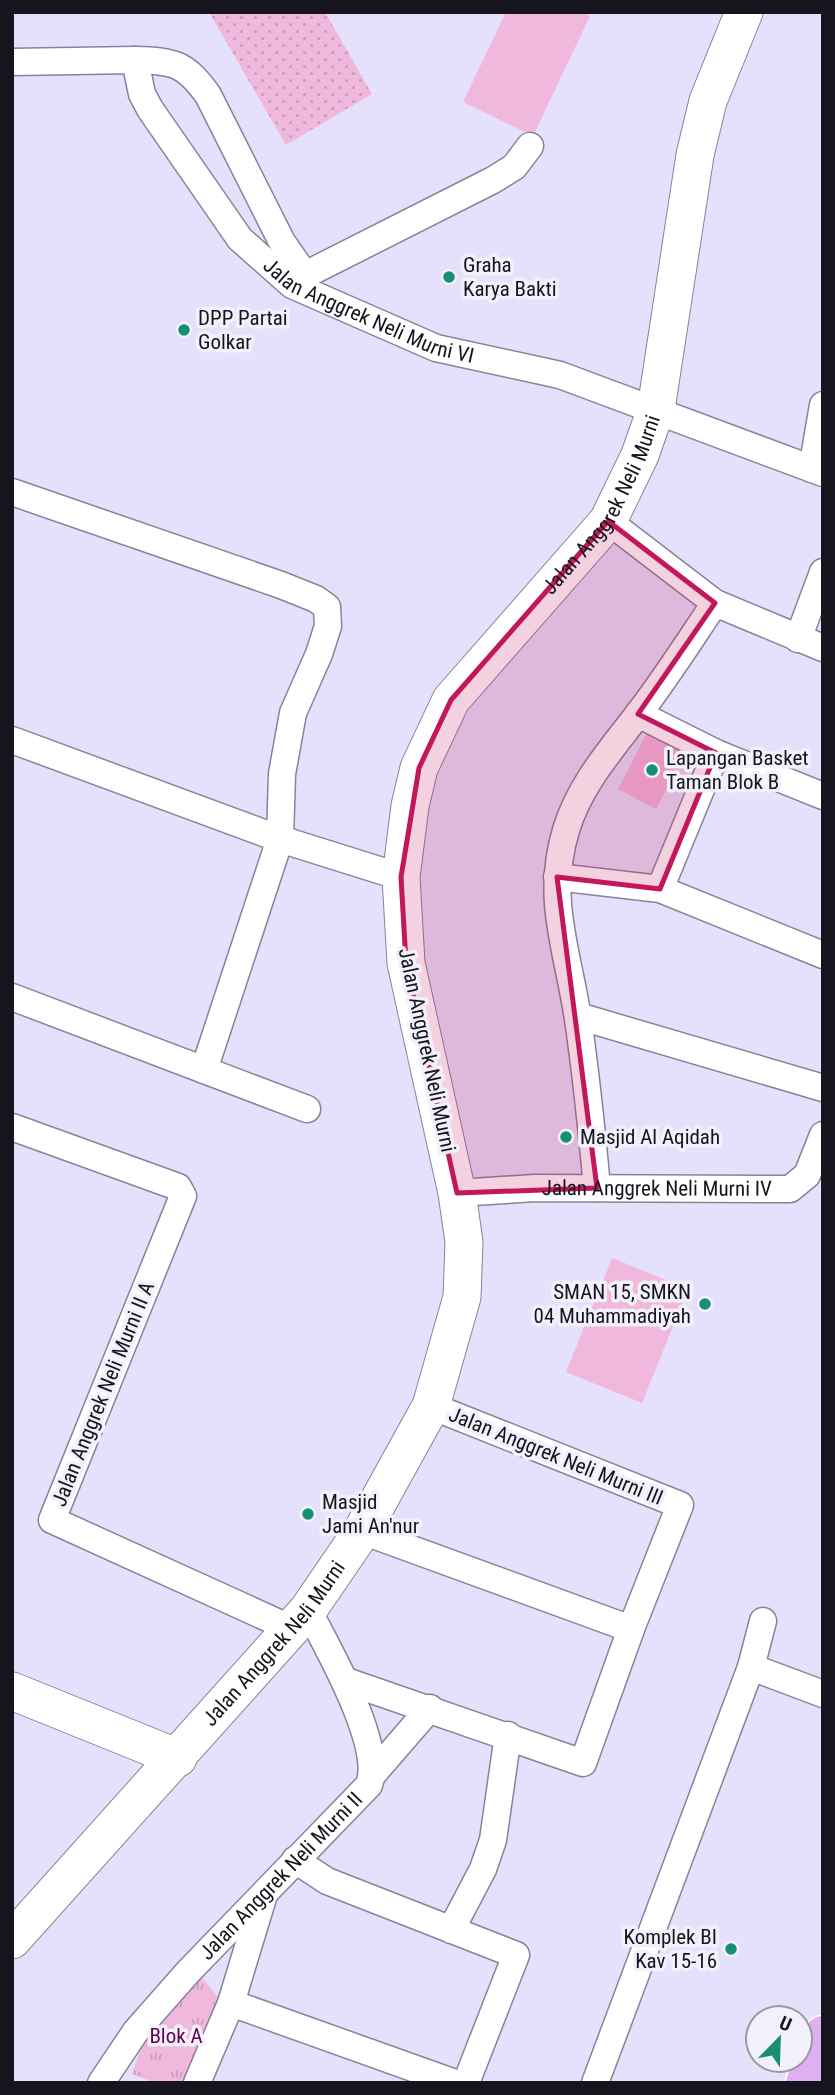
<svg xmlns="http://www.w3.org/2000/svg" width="835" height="2095" font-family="'Roboto Condensed',sans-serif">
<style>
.grass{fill:url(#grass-dots)}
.park{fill:url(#park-tufts)}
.pitch{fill:#f0b8dc}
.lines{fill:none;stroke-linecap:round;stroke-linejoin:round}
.street-casing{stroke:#87839b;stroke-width:29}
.secondary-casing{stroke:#87839b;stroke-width:39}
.highway-casing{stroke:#fff;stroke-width:41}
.street{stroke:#fff;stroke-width:26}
.secondary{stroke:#fff;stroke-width:37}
.highway{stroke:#deb0f0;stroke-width:38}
.marked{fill:#c2185b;fill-opacity:0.2;stroke:#c2185b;stroke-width:5;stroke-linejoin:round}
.poi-dot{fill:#188f72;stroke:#f2f1fb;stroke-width:2.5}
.labels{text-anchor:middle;stroke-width:7;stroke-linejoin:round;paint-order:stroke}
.poi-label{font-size:21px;fill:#16141d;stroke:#f2f1fb;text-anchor:start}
.street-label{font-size:21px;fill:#16141d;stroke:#f2f1fb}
.park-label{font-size:21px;fill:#64004e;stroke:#f2f1fb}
</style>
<defs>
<pattern id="grass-dots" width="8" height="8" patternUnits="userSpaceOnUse" patternTransform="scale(1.75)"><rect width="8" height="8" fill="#f0b8dc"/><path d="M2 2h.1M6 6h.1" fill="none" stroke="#cd9dbc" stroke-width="1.8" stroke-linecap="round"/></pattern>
<pattern id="park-tufts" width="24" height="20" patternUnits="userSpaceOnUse" patternTransform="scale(1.75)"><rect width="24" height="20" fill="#f0b8dc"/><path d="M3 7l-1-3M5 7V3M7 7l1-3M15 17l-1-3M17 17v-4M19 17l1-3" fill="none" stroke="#cd9dbc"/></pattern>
</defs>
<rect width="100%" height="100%" fill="#e5e1fc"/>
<!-- grass -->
<path class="grass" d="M209 12H325L372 94 286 145Z"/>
<!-- park -->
<path class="park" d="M198 1973 222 2002 186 2083H156L132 2074 152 2018Z"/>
<!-- pitch -->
<path class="pitch" d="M506 12H582L590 16 533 136 463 102Z
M648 731 686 751 656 809 618 789Z
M612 1258 688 1289 642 1403 566 1372Z"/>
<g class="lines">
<defs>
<g id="street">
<path d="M135 60C174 61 185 63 208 95L282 242 305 275"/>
<path id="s1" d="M12 62 135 60 142 94 150 109 240 239 292 285 436 348 560 375 823 473"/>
<path d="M293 284 305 275 493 180 514 167 530 146"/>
<path d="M812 469 823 405"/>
<path d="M12 492 281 585 316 599 327 607 328 626 319 654 293 713 282 774 280 839 204 1070"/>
<path d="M608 521 715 603 823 648"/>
<path d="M798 639 823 572"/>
<path d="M638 714 716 753 823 796"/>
<path d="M12 740 280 839 401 877"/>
<path d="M557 877 660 889 823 955"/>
<path d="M660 889 716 753"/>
<path d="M12 997 307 1109"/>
<path d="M578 1016 823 1088"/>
<path d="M12 1127 178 1187 183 1196 52 1520 292 1629"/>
<path d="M597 1188C592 1132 586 1075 578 1019 568 951 545 900 566 830 580 784 611 750 639 713 666 678 690 640 715 603"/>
<path id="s2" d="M457 1193 535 1188 790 1189 807 1175 823 1135"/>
<path d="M362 1531 631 1629"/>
<path d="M763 1621 751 1667 823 1694"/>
<path d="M346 1681 583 1763 631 1629 680 1505 431 1406"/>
<path d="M373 1774 430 1708"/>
<path d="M295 1860 327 1881 516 1955 466 2083"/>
<path d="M451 1930 483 1869 493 1840 508 1735"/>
<path d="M231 2003 455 2083"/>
<path id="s3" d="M101 2083 136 2031 188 1972 369 1785C384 1745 327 1647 308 1610"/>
<path d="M197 2083 231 2003 263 1898"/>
<path d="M595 2083 751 1667"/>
</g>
<g id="secondary">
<path d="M12 1691 178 1758"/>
<path id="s4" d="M12 1940 308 1610 362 1531 431 1406 462 1297 464 1242 457 1193 406 963 401 877 410 806 419 768 451 700 608 521 640 455 656 409 695 155 708 101 744 12"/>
</g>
<path id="highway" d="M805 2083 823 2035"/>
</defs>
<!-- street casing -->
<use href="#street" class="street-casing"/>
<!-- secondary casing -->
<use href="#secondary" class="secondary-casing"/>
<!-- highway casing -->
<use href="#highway" class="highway-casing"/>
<!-- street -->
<use href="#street" class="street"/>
<!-- secondary -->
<use href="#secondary" class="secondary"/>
<!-- highway -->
<use href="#highway" class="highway"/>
</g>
<!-- marked area -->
<path class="marked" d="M608 521 715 603 638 714 716 753 660 889 557 877 597 1188 457 1193 406 963 401 877 419 768 451 700Z"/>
<!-- markers -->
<g class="poi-dot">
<circle cx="449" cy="277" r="7"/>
<circle cx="184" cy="330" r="7"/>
<circle cx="652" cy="770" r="7"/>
<circle cx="566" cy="1137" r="7"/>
<circle cx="705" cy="1304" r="7"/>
<circle cx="308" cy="1514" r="7"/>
<circle cx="731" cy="1949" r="7"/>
</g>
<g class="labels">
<!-- poi labels -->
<g class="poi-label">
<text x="463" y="272">Graha<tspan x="463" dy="24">Karya Bakti</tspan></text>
<text x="198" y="325">DPP Partai<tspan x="198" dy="24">Golkar</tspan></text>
<text x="666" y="765">Lapangan Basket<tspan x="666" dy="24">Taman Blok B</tspan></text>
<text x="580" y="1144">Masjid Al Aqidah</text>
<text x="691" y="1299" text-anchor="end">SMAN 15, SMKN<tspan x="691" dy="24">04 Muhammadiyah</tspan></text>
<text x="322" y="1509">Masjid<tspan x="322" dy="24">Jami An'nur</tspan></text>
<text x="717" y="1944" text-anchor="end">Komplek BI<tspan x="717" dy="24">Kav 15-16</tspan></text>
</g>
<!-- street labels -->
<g class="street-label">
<text dy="7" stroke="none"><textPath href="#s1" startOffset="483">Jalan Anggrek Neli Murni VI</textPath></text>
<text dy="7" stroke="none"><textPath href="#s4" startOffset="1656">Jalan Anggrek Neli Murni</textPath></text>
<text transform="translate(427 1050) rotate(78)" y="7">Jalan Anggrek Neli Murni</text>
<text dy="7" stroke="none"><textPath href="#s2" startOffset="200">Jalan Anggrek Neli Murni IV</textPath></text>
<text transform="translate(103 1394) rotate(-68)" y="7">Jalan Anggrek Neli Murni II A</text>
<text transform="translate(556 1456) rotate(22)" y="7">Jalan Anggrek Neli Murni III</text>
<text dy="7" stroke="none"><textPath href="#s4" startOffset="396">Jalan Anggrek Neli Murni</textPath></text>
<text dy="7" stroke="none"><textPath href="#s3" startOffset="275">Jalan Anggrek Neli Murni II</textPath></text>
</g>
<!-- park labels -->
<g class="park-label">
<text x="176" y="2043">Blok A</text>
</g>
</g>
<!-- border -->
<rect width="835" height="2095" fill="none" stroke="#16141d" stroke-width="28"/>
<!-- north arrow -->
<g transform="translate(779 2039) rotate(23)"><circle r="33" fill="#f2f1fb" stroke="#9a99a2" stroke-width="2"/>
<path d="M0-5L12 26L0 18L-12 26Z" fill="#188f72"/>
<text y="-10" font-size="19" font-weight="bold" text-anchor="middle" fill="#16141d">U</text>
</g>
</svg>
